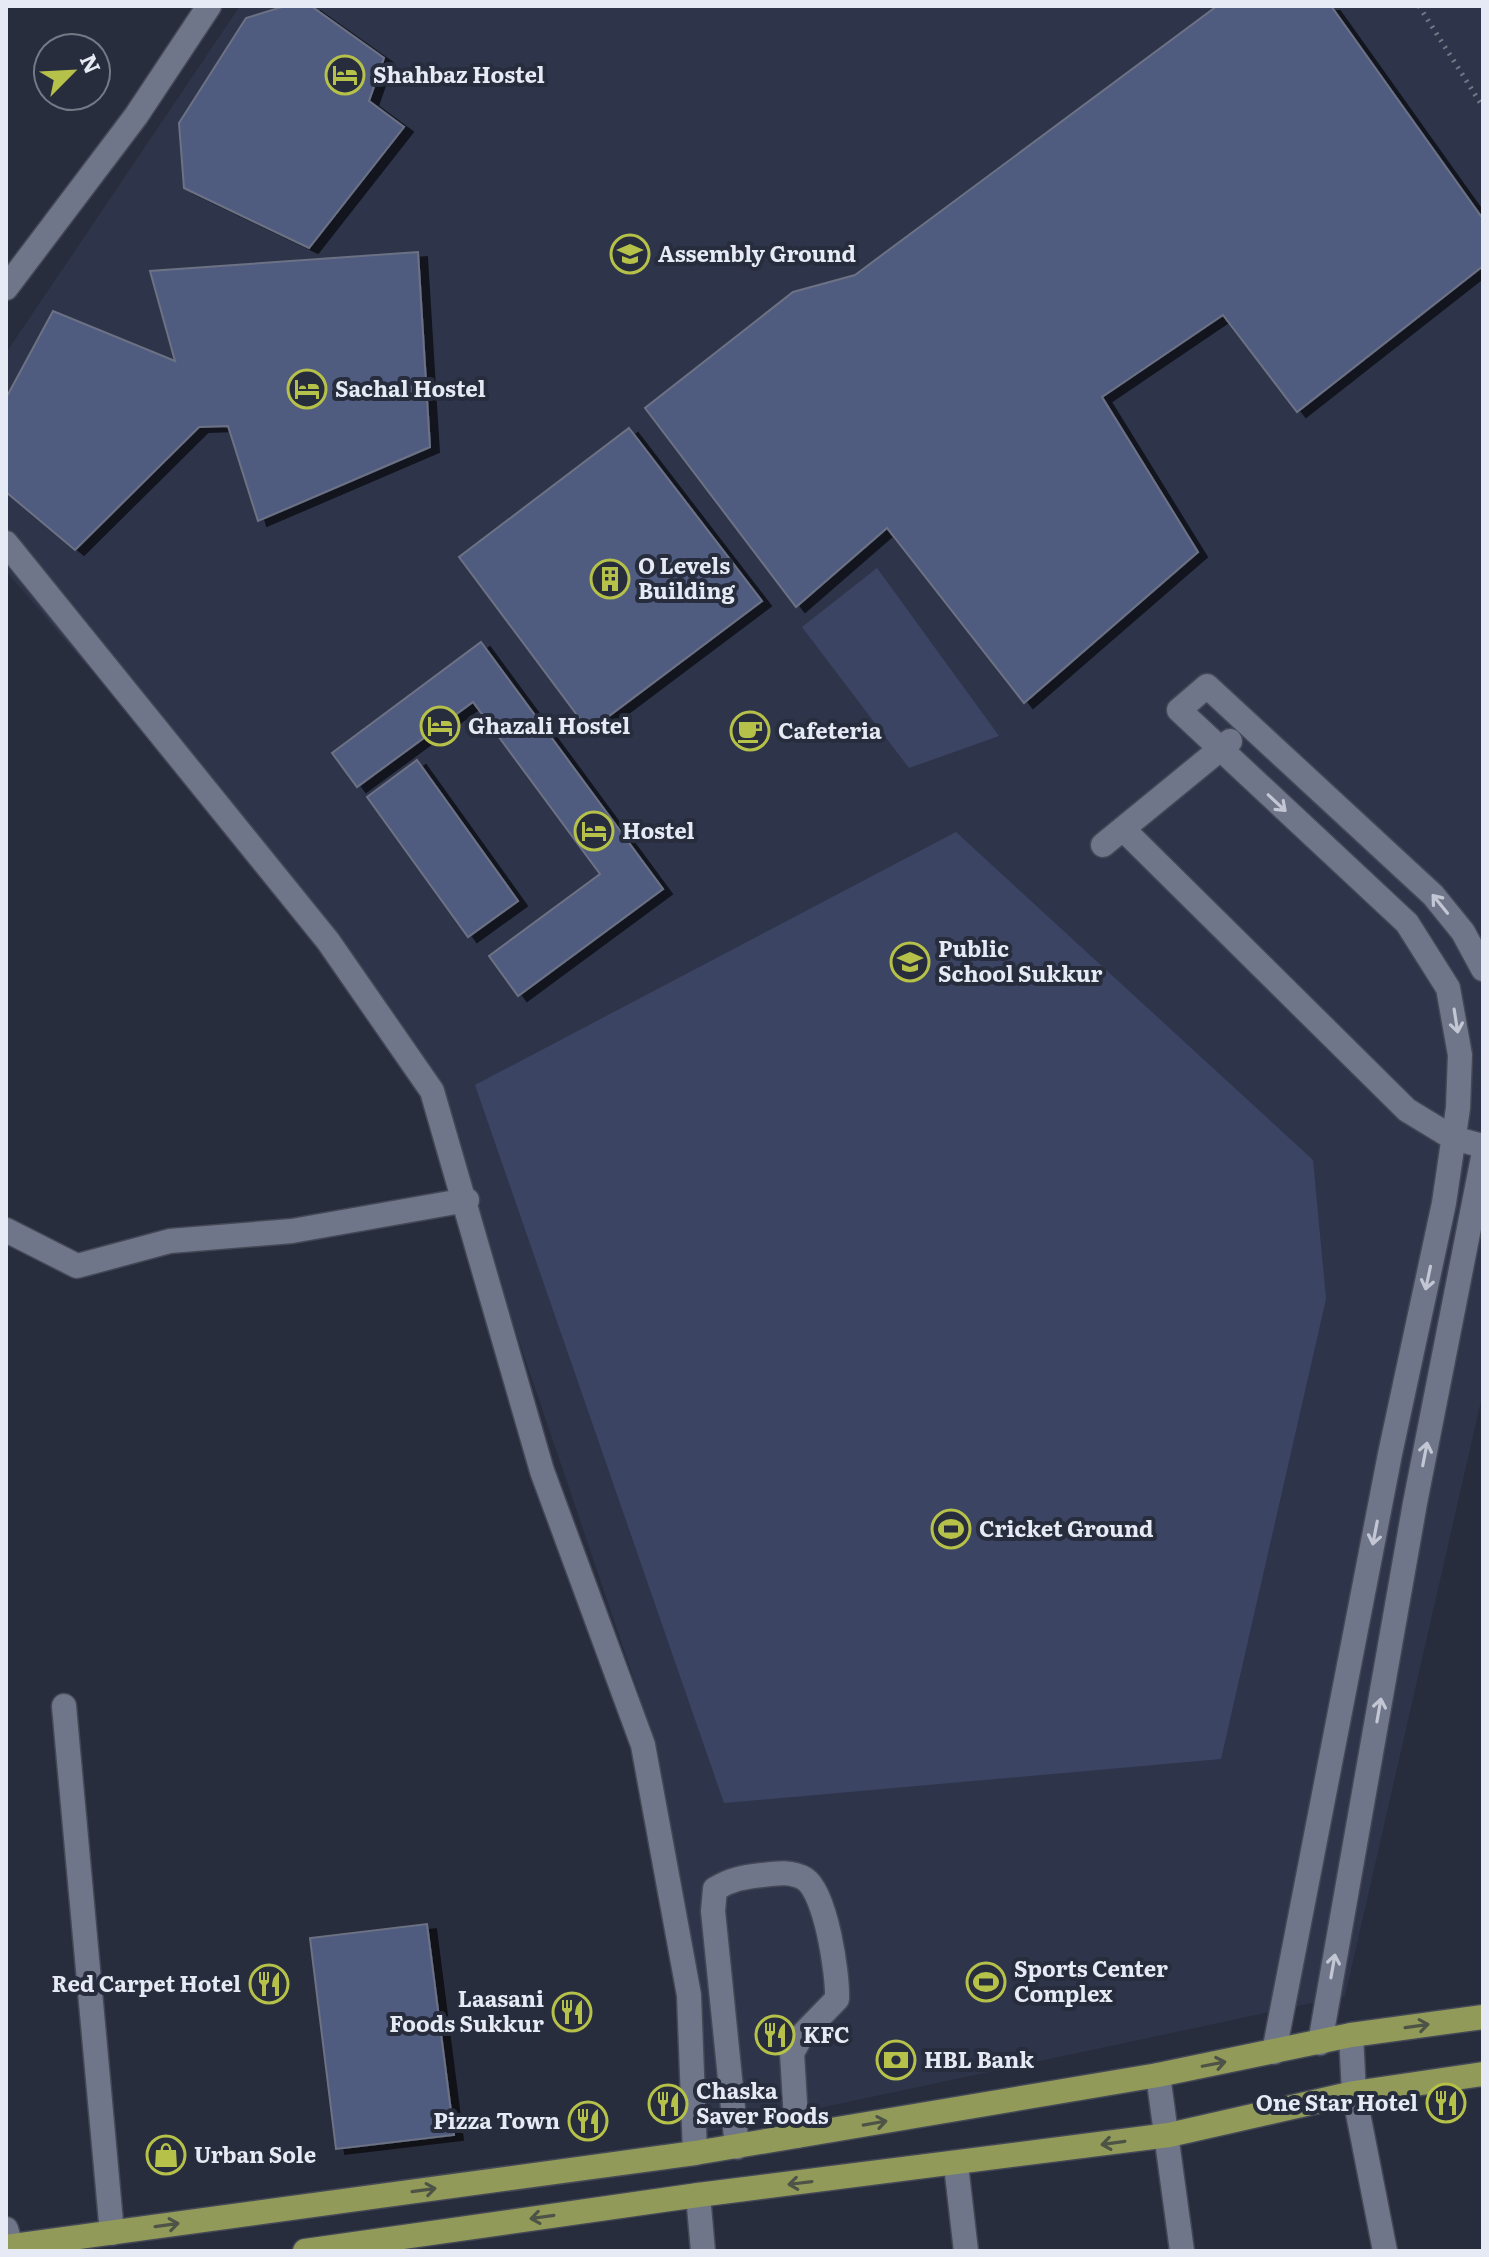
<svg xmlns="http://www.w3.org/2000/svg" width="1489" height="2257" font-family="Literata,serif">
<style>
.built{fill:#2e354b}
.green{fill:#3b4462}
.building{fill:#505b80;stroke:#6c7284;stroke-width:2;filter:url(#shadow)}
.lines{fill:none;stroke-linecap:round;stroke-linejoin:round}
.minor-casing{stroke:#444856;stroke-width:27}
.major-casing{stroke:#444856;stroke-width:27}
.path{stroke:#737785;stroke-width:5;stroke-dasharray:2 6;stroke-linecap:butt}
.minor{stroke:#707689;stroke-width:24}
.major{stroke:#919a58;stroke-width:24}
.oneway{stroke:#c3c7d4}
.oneway2{stroke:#4d5346}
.labels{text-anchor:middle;stroke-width:8;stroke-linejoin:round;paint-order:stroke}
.poi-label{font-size:22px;font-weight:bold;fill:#e6eaf4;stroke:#282d3d;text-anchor:start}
</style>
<defs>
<filter id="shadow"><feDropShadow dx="9" dy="5" stdDeviation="0" flood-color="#0009"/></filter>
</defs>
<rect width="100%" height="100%" fill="#282d3d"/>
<!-- built -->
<path class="built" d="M240 6H1483V1392L1345 1996 688 2136 671 1926 640 1697 438 1102 237 822 82 660 6 571V353Z"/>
<!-- green -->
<path class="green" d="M877 568 999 736 909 768 802 627Z
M956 832 1313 1160 1326 1299 1221 1759 724 1803 475 1085Z"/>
<!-- building -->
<path class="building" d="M285 6H311L384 58 369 101 404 127 309 248 184 188 179 123 246 18Z
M1217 6H1331L1483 219V266L1297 412 1223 315 1102 397 1198 552 1024 703 887 528 796 607 645 408 793 292 855 275Z
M418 252 430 447 258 521 228 426 199 427 75 550 6 492V398L53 311 175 361 150 271Z
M629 428 762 601 589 731 459 557Z
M481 642 663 889 518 996 489 956 600 874 473 702 357 787 332 753Z
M417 760 518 901 468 937 367 797Z
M427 1924 454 2135 336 2149 310 1938Z"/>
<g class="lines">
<defs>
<path id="minor" d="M6 288 136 116 209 6
M6 543 328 941 432 1091 542 1471 643 1745 689 1995 695 2153
M1123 829 1407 1110 1453 1138 1483 1146
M1103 845 1230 741
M6 1230 77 1266 170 1241 292 1231 467 1200
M64 1706 112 2233
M1351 2035 1354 2093 1385 2251
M1320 2043 1415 1503 1483 1157
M1274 2052 1390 1454 1444 1203 1458 1108 1460 1055 1448 988 1407 923 1179 710 1207 686 1433 895 1463 932 1483 969
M1158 2075 1182 2251
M737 2147 713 1911 715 1889C731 1879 744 1877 762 1875 777 1873 792 1871 805 1879 826 1893 838 1974 837 1999L802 2035 792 2053 797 2136
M956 2165 966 2251
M698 2195 703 2251
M6 2229 11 2246"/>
<path id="major" d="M6 2247 695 2153 1158 2075 1351 2035 1483 2017
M305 2251 698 2195 1169 2135 1354 2093 1483 2074"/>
</defs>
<!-- minor casing -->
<use href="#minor" class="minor-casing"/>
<!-- major casing -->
<use href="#major" class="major-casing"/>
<!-- path -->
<path class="path" d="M1419 6 1483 107"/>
<!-- minor -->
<use href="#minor" class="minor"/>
<!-- major -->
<use href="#major" class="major"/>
</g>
<!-- one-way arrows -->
<defs><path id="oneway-shaft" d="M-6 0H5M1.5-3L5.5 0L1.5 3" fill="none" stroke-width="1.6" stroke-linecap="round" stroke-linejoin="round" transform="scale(2)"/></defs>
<g class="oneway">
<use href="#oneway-shaft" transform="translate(1277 803) rotate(43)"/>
<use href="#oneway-shaft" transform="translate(1440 904) rotate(-129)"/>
<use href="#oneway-shaft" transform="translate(1456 1021) rotate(81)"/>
<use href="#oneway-shaft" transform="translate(1428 1278) rotate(102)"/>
<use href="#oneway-shaft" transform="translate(1425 1454) rotate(-79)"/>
<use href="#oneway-shaft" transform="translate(1375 1533) rotate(101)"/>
<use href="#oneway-shaft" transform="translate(1379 1710) rotate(-80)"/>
<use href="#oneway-shaft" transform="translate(1333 1966) rotate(-80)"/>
</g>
<g class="oneway2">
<use href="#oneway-shaft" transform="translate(1417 2026) rotate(-8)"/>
<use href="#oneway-shaft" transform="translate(1214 2064) rotate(-11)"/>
<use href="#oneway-shaft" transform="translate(875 2123) rotate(-10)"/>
<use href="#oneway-shaft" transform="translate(1113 2143) rotate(172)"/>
<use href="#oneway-shaft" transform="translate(800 2183) rotate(173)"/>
<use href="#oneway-shaft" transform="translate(424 2190) rotate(-8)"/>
<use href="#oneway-shaft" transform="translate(542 2217) rotate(172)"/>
<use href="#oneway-shaft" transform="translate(167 2225) rotate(-8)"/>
</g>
<!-- icons -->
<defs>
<symbol id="hotel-ring" viewBox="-11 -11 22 22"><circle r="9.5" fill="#282d3d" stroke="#b6c149" stroke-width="1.5"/><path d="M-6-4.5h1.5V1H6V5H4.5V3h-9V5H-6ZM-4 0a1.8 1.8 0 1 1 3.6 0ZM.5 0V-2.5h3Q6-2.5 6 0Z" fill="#b6c149"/></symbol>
<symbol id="school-ring" viewBox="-11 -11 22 22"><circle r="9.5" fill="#282d3d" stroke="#b6c149" stroke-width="1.5"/><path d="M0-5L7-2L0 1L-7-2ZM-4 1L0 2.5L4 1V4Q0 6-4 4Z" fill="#b6c149"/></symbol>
<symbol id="building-ring" viewBox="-11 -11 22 22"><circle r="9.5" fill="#282d3d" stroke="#b6c149" stroke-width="1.5"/><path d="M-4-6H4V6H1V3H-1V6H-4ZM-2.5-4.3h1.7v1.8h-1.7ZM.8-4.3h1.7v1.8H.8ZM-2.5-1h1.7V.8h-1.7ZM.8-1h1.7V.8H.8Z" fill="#b6c149"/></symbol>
<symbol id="cafe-ring" viewBox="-11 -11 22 22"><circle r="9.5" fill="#282d3d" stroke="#b6c149" stroke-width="1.5"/><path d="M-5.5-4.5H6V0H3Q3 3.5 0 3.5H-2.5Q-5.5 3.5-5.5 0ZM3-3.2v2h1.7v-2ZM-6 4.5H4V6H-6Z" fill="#b6c149"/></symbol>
<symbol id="stadium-ring" viewBox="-11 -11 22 22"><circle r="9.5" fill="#282d3d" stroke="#b6c149" stroke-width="1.5"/><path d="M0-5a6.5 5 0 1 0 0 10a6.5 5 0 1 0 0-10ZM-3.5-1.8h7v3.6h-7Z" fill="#b6c149"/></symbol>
<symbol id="restaurant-ring" viewBox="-11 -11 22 22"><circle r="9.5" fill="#282d3d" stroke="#b6c149" stroke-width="1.5"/><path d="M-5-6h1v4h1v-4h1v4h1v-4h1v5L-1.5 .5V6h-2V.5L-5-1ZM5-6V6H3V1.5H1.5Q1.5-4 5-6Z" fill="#b6c149"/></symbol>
<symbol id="bank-ring" viewBox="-11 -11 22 22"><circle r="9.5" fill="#282d3d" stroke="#b6c149" stroke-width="1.5"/><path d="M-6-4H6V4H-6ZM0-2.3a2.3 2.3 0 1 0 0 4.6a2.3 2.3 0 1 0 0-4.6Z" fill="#b6c149"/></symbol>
<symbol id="shop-ring" viewBox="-11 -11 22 22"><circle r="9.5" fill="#282d3d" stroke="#b6c149" stroke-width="1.5"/><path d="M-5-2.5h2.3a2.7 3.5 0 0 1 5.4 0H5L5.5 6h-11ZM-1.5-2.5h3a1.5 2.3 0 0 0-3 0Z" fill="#b6c149"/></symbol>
</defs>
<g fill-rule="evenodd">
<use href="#hotel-ring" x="323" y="53" width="44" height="44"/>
<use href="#school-ring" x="608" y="232" width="44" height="44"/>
<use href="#hotel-ring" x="285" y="367" width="44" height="44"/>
<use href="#building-ring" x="588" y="557" width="44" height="44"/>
<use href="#hotel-ring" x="418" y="704" width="44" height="44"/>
<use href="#cafe-ring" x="728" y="709" width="44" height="44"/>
<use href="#hotel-ring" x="572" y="809" width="44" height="44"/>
<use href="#school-ring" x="888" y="940" width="44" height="44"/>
<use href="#stadium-ring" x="929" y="1507" width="44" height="44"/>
<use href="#stadium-ring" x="964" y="1960" width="44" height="44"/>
<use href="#restaurant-ring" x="247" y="1962" width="44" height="44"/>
<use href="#restaurant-ring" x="550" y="1990" width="44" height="44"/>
<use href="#restaurant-ring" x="753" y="2013" width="44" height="44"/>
<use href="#bank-ring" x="874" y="2038" width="44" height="44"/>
<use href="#restaurant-ring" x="1424" y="2081" width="44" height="44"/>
<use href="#restaurant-ring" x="646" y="2082" width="44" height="44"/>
<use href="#restaurant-ring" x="566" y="2099" width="44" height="44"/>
<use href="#shop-ring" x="144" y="2133" width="44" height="44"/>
</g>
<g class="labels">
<!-- poi labels -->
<g class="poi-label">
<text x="373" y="83">Shahbaz Hostel</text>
<text x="658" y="262">Assembly Ground</text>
<text x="335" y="397">Sachal Hostel</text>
<text x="638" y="574">O Levels<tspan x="638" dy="25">Building</tspan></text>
<text x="468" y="734">Ghazali Hostel</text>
<text x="778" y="739">Cafeteria</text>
<text x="622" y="839">Hostel</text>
<text x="938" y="957">Public<tspan x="938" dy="25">School Sukkur</tspan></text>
<text x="979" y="1537">Cricket Ground</text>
<text x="1014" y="1977">Sports Center<tspan x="1014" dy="25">Complex</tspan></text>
<text x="241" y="1992" text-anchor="end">Red Carpet Hotel</text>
<text x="544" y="2007" text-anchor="end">Laasani<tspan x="544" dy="25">Foods Sukkur</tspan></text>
<text x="803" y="2043">KFC</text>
<text x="924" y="2068">HBL Bank</text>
<text x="696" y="2099">Chaska<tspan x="696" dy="25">Saver Foods</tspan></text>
<text x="1418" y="2111" text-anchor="end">One Star Hotel</text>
<text x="560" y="2129" text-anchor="end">Pizza Town</text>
<text x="194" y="2163">Urban Sole</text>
</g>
</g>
<!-- border -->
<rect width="1489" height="2257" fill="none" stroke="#e6eaf4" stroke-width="16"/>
<!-- north arrow -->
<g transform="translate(72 72) rotate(66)"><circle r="38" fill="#282d3d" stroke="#747986" stroke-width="2"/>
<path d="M0-6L14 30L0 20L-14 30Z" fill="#b6c149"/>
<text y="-12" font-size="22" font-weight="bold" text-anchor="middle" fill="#e6eaf4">N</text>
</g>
</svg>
